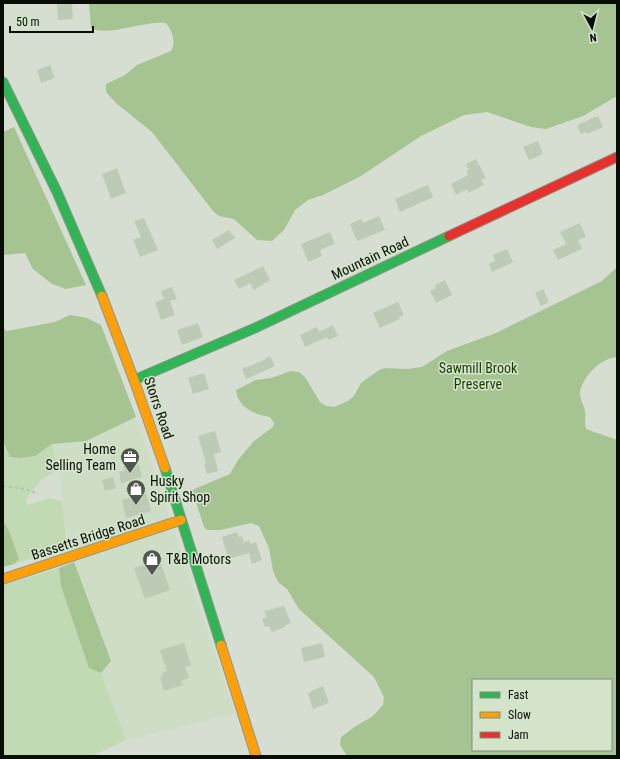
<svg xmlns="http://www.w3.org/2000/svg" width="620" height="759" font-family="'Roboto Condensed',sans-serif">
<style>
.built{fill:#ceddc6}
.green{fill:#c1dab4}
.forest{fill:#a5c492;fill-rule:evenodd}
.building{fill:#bdcbb6}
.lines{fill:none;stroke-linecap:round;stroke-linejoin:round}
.fast-casing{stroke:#91988d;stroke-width:11}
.slow-casing{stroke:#91988d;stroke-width:11}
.jam-casing{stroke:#91988d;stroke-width:11}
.path{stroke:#babdb8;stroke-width:2;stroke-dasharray:3 3;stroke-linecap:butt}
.fast{stroke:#30b455;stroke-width:9}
.slow{stroke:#ff9f0a;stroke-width:9}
.jam{stroke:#e5322d;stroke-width:9}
.labels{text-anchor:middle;stroke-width:3;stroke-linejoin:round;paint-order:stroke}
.street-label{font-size:14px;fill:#080e06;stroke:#d3e4cb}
.park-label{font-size:14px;fill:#1a3a00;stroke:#d3e4cb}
.poi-label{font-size:14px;fill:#080e06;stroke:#d3e4cb;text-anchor:start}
</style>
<rect width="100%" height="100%" fill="#d5ded1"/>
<!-- built -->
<path class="built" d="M136 417 235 713 126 740 101 673 111 661 66 540 60 475 52 444 86 441Z"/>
<!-- green -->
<path class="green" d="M3 441 10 457 35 456 52 444 58 470 41 480 26 499 27 505 50 498 62 502 66 540 68 547 14 564 19 559 10 533 3 520Z
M59 568 61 586 89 667 101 673 126 740 92 756H3V585Z"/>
<!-- forest -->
<path class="forest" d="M89 3H617V96L583 116 546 129 531 127 487 112 464 115 421 136 361 176 323 195 308 200 295 210 284 230 272 241 257 240 234 219 219 216 213 211 152 132 116 103 106 92V84L125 75 137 65 171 51C176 42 173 32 166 23 146 20 107 37 91 28Z
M14 127 86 285 66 289 52 284 33 269 25 253 3 255V132Z
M617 267V357C601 358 583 376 580 392 579 399 584 404 585 411 586 417 584 423 586 429L617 440V756H347L340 745 341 737 353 728 373 716 383 705 384 697 374 677 299 609 287 589 278 582 273 571 269 548 259 526 251 523 220 530H207L204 527 192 490 230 474 238 460 254 441 273 427 274 423 270 417C254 414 238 408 236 390L256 380 271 378 291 371 299 372 305 377 320 402 326 406 334 407 348 401 354 396 361 383 379 370 385 368 407 369 422 367 447 351 496 333 602 281ZM473 680H611V750H473Z
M70 315 87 318 101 325 136 417 86 441 52 444 35 456 20 458 10 457 3 441V328L7 331 55 322Z
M3 520 10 533 19 559 14 564 3 567Z
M74 562 111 661 101 673 89 668 61 586 59 568Z"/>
<!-- building -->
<path class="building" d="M57 3H72L73 19 58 20Z
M50 65 55 78 41 83 37 70Z
M598 116 603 127 587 134 586 132 581 134 577 125Z
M538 141 543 154 529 160 523 147Z
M476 159 486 178 481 180 484 185 468 193 467 189 456 195 451 184 468 175 466 171 469 170 466 164Z
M117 168 126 193 111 199 102 174Z
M428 185 433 197 400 212 395 199Z
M379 216 385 230 357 241 350 224 361 219 363 223Z
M144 218 158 250 140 257 133 240 141 237 134 221Z
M580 223 586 237 578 240 582 249 558 260 553 250 566 244 560 232Z
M229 230 235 238 217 249 212 240Z
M330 232 335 244 320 250 322 256 308 262 301 244Z
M507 249 513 262 492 272 489 264 495 261 493 255Z
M263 266 270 280 254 290 250 283 239 289 234 280Z
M445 280 452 295 436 303 430 291 436 288 435 285Z
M172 287 177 299 170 301 175 315 161 320 155 302 164 299 161 291Z
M543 289 549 302 541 306 535 293Z
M398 302 404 315 399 317 400 319 380 328 373 313Z
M198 323 203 337 182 345 177 330Z
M333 325 338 336 328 340 327 337 305 347 300 335 317 327 319 332Z
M270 356 275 366 246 379 242 369 262 361Z
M204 373 209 389 193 394 188 378Z
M215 431 221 452 214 454 218 471 207 474 204 464 206 463 198 436Z
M138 462 142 477 121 483 119 472 124 471 123 466Z
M113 477 116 488 105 491 102 480Z
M146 493 151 511 126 518 122 500Z
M237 532 239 537 242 536 244 542 249 540 250 544 256 542 262 560 252 564 249 553 228 559 222 537Z
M157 552 170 590 145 599 134 568 144 565 142 557Z
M284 606 291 623 286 625 285 627 272 632 269 626 265 627 262 619 267 617 264 611Z
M184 643 191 665 185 667 189 678 181 681 183 685 164 691 160 677 163 676 162 672 167 671 160 650Z
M322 643 325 657 304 662 301 648Z
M323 686 329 703 313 709 308 694 311 691Z"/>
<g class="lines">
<defs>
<path id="fast" d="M3 82 57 192 102 296
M134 380 255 328 449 236
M165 468 221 645"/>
<path id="slow" d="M102 296 134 380 165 468
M3 579 181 520
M221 645 256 756"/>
<path id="jam" d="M449 236 617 157"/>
</defs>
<!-- fast casing -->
<use href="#fast" class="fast-casing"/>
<!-- slow casing -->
<use href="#slow" class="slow-casing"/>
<!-- jam casing -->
<use href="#jam" class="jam-casing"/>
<!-- path -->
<path class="path" d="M3 486 25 489 38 494"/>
<!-- fast -->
<use href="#fast" class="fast"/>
<!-- slow -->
<use href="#slow" class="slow"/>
<!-- jam -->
<use href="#jam" class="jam"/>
</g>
<!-- icons -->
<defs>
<symbol id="office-pin" viewBox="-11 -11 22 30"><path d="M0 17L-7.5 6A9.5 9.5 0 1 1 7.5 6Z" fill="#50574d" stroke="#d3e4cb"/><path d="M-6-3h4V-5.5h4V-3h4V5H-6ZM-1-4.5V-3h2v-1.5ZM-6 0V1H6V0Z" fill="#fff"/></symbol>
<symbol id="shop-pin" viewBox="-11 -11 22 30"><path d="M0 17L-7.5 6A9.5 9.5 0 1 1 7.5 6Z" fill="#50574d" stroke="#d3e4cb"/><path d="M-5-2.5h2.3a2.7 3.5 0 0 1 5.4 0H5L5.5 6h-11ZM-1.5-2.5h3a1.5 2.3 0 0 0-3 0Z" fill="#fff"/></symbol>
</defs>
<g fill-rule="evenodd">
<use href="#office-pin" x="119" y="446" width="22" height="30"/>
<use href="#shop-pin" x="125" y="478" width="22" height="30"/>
<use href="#shop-pin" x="141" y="548" width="22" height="30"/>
</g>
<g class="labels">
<!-- street labels -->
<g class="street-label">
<text transform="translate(370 258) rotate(-25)" y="5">Mountain Road</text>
<text transform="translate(159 408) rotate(71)" y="5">Storrs Road</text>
<text transform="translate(88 537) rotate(-18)" y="5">Bassetts Bridge Road</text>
</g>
<!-- park labels -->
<g class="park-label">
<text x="478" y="373">Sawmill Brook<tspan x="478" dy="16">Preserve</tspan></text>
</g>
<!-- poi labels -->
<g class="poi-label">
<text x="116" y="454" text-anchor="end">Home<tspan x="116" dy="16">Selling Team</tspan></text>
<text x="150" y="486">Husky<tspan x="150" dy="16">Spirit Shop</tspan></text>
<text x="166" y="564">T&amp;B Motors</text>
</g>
</g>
<!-- border -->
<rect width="620" height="759" fill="none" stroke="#080e06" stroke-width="8"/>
<!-- legend -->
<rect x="472" y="679" width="140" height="72" fill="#d3e4cb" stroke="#828e7c"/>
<rect x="480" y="692" width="20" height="6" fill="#30b455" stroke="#828e7c"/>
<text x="508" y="699" font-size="12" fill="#080e06">Fast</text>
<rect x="480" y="712" width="20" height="6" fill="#ff9f0a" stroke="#828e7c"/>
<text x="508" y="719" font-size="12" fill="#080e06">Slow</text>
<rect x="480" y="732" width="20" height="6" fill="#e5322d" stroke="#828e7c"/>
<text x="508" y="739" font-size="12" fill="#080e06">Jam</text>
<!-- north arrow -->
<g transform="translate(592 28) rotate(173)" stroke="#d3e4cb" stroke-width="3" paint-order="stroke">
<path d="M0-3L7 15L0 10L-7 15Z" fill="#080e06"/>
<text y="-6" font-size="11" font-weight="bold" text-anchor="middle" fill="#080e06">N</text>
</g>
<!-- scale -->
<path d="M10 26v6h83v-6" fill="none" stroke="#080e06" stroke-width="2"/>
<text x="16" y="26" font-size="12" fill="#080e06" stroke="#d3e4cb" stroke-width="3" paint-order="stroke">50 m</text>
</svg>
